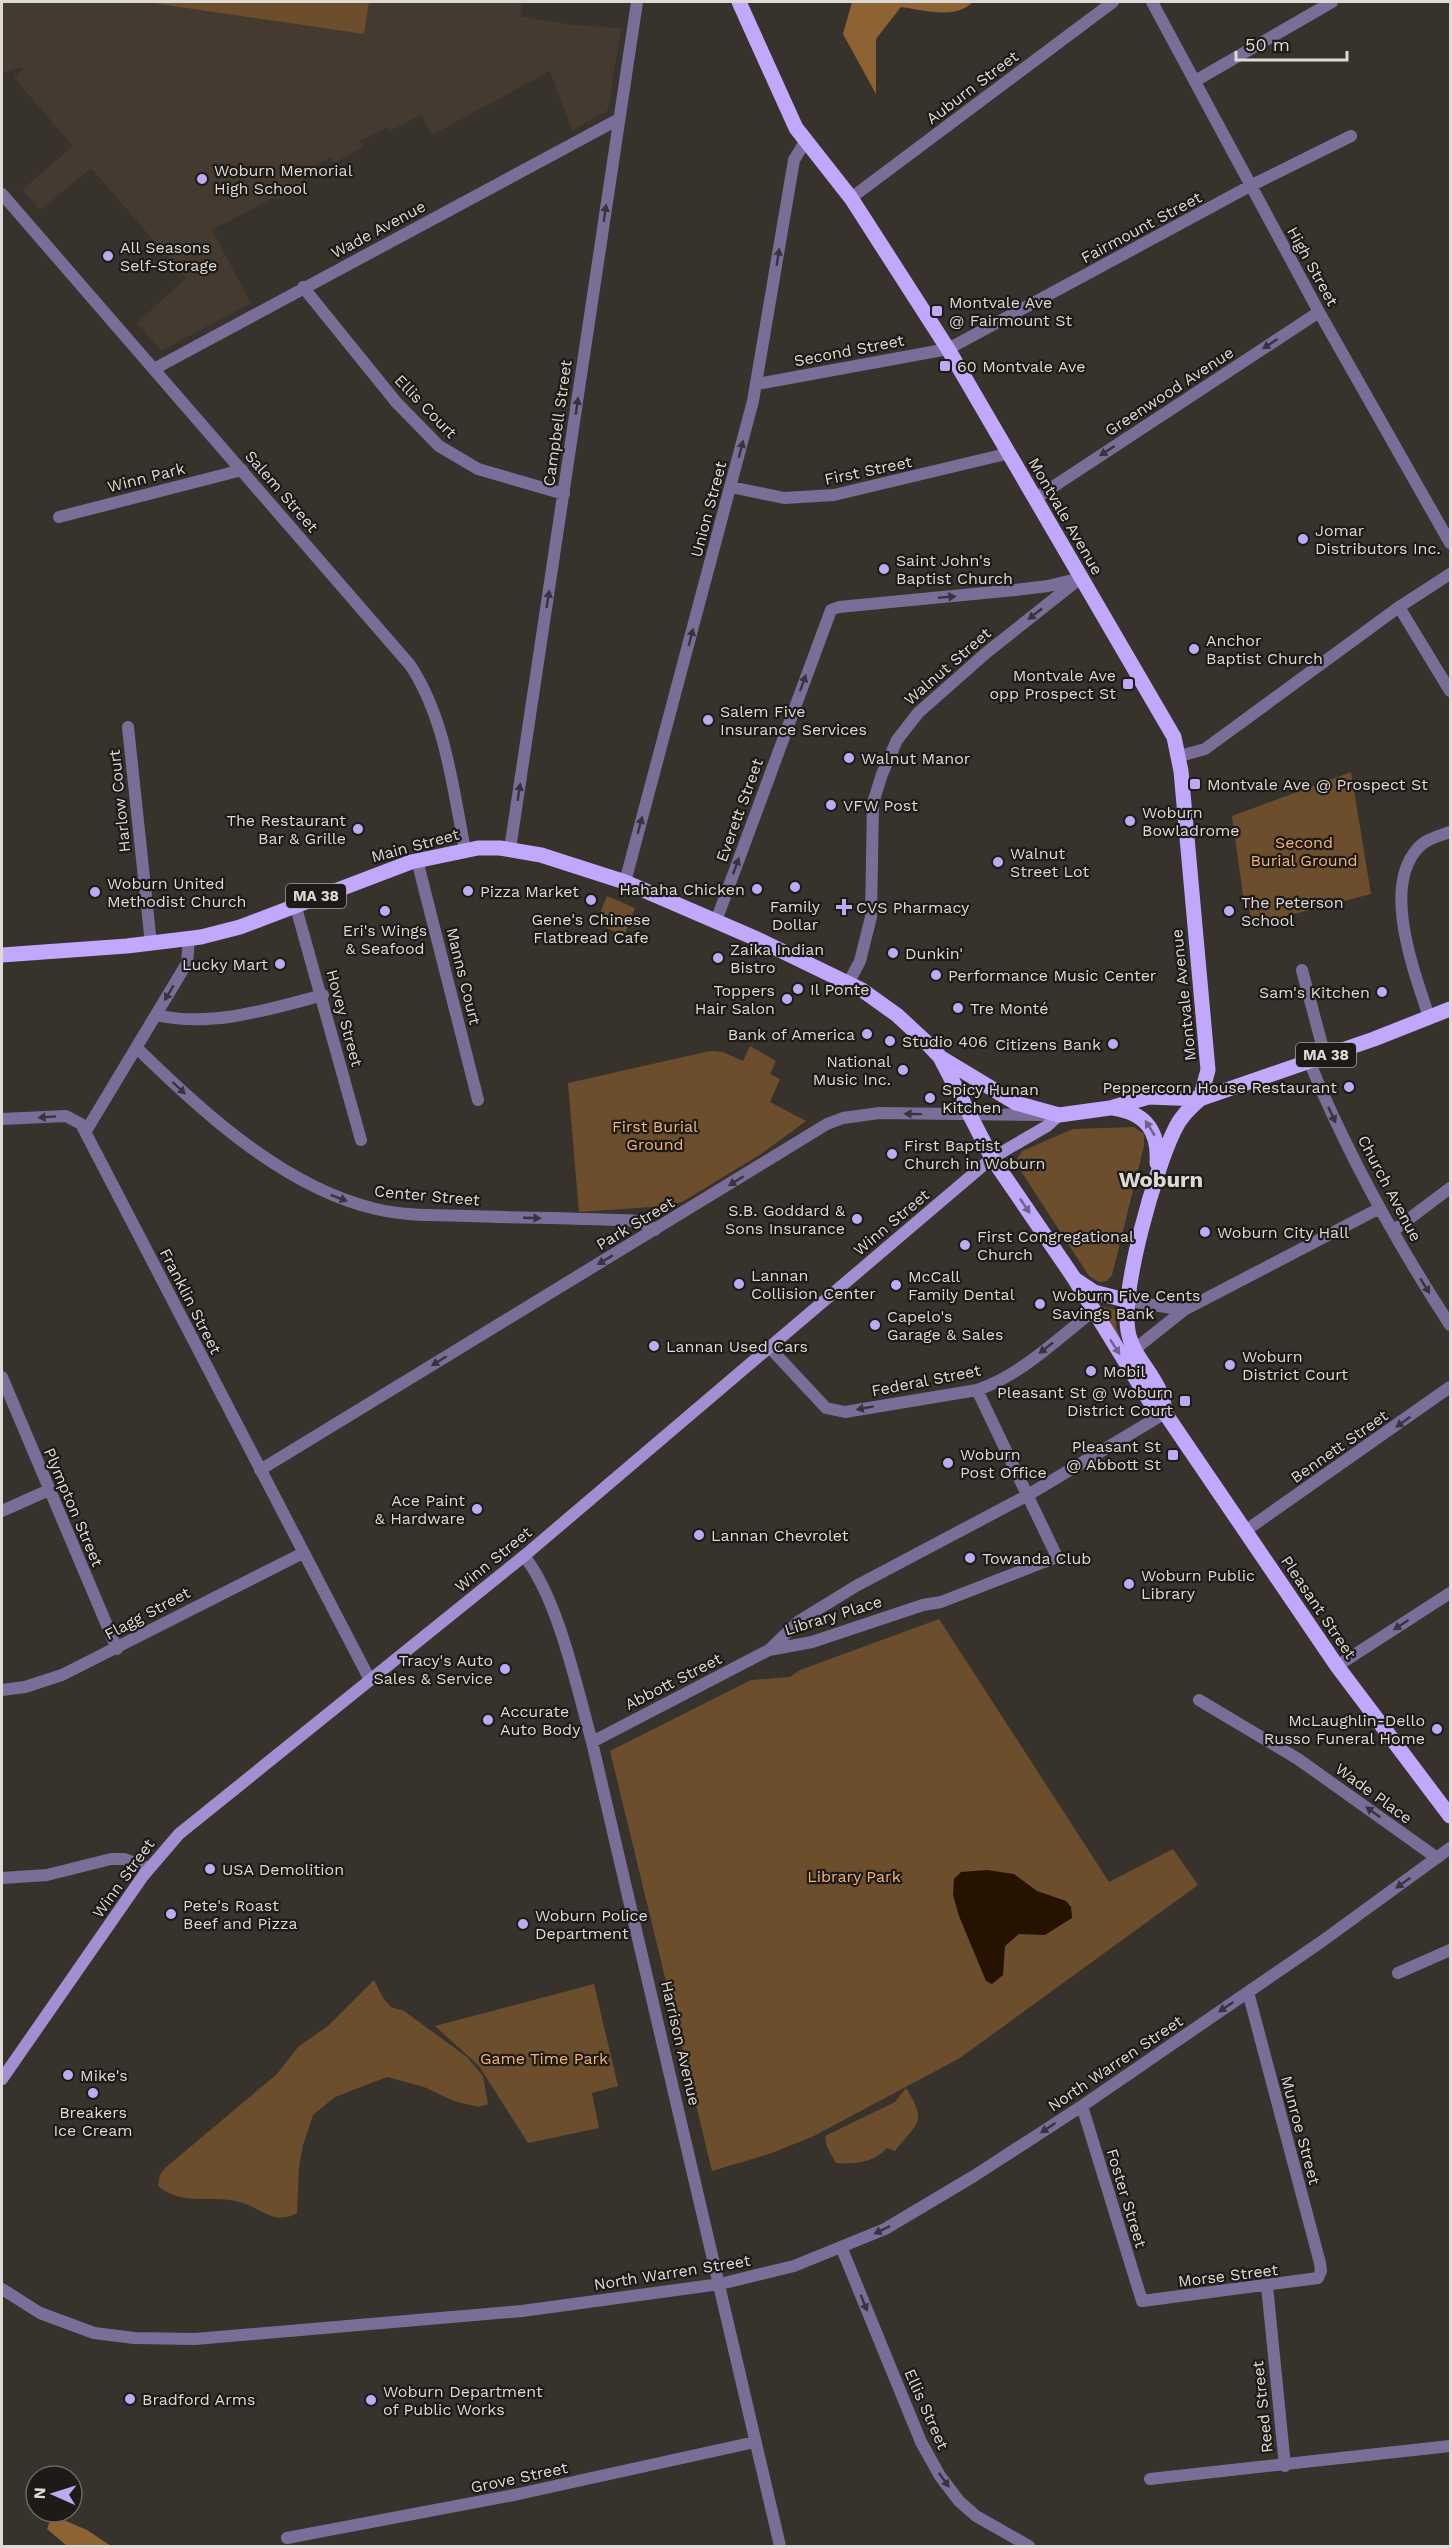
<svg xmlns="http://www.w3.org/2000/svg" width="1452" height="2548" font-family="'Work Sans',sans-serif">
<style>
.built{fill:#443a30}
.green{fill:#6c4e2d}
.forest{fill:#8d6333}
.water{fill:#261200}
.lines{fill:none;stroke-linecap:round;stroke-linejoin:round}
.minor{stroke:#7a6e98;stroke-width:12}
.tertiary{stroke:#7a6e98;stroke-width:12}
.secondary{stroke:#a28fd1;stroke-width:12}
.primary{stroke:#c1a8fd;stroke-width:15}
.oneway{fill:#39333e}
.oneway2{fill:#6f618a}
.poi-dot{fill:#bea9f4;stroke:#1d1a18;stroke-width:2}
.labels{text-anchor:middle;stroke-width:4.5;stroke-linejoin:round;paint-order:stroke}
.shield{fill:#1d1a18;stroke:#a3a09d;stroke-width:1.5}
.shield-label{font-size:15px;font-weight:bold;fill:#dddad6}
.street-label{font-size:16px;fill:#dddad6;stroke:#1d1a18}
.poi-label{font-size:16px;fill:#dddad6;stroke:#1d1a18;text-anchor:start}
.park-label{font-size:16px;fill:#f4b56f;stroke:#1d1a18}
.district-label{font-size:22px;font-weight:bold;fill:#dddad6;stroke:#1d1a18}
</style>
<rect width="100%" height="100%" fill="#37322c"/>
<!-- built -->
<path class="built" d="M2 2H522L520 16 574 25 621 28 608 110 572 131 550 71 432 135 421 115 390 131 388 127 360 141 363 147 334 163 331 157 301 173 306 185 277 200 275 197 212 230 251 303 161 351 137 323 186 278 91 168 40 210 22 190 73 146 14 78 24 67 2 73Z"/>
<!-- green -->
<path class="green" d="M146 2H369L364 34Z
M1351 772 1371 894 1252 925 1248 902H1244L1232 816Z
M607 896 635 908 624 936 596 923Z
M750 1046 776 1061 770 1074 780 1079 770 1102 806 1121 761 1154 682 1202 666 1206 579 1212 568 1083 710 1051 723 1052 743 1061Z
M1134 1127 1144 1134V1146L1112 1275 1107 1281 1099 1282 1089 1276 1015 1162 1022 1151 1073 1129Z
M1099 1306 1117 1310 1116 1327 1121 1340Z
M939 1619 1109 1882 1173 1849 1198 1885 960 2058 812 2137 769 2154 712 2171 610 1751 751 1680 790 1677 800 1670Z
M374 1980 383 1998 391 2007 404 2011 467 2057 483 2076 488 2104 479 2107 454 2101 424 2087 387 2077 335 2097 313 2115 303 2145 299 2167 297 2213C275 2226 261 2208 240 2202 213 2194 183 2207 158 2186L160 2175 165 2168 277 2074 298 2047 328 2026Z
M594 1984 618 2086 592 2093 599 2128 528 2143 479 2066 435 2026Z
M906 2088C929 2124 916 2123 895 2151L887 2148C874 2163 855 2164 836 2163L827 2147 825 2136 895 2102Z"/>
<!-- forest -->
<path class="forest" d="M852 2H973C955 20 923 10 901 7L876 39V94L843 34Z
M59 2518 87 2530 111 2546H67L47 2529 50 2521Z"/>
<!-- water -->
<path class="water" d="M987 1870 1014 1874 1037 1891 1066 1901 1071 1907 1072 1918 1045 1935 1019 1934 1005 1946 1003 1975 992 1984 986 1981 959 1916 953 1895 954 1879 961 1872Z"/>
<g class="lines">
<!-- minor -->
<path class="minor" d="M1152 2 1319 312 1450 543
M1195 81 1332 2
M851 198 1113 2
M303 287 396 402 439 446 478 469 564 494
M154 369 619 119
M757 384 948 349 1250 186 1351 136
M731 487 784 498 834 495 1010 453
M1036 498 1319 312
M59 517 242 470
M1399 607 1450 691
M128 727 151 944
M1180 756 1205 749 1399 607 1450 574
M510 849 637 2
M417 860 478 1100
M625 882 753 401 794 160 805 142
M295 904 361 1140
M716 921 831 610 839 607 1015 590 1048 586 1081 578
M1302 970 1325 1056
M848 984 860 961 871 917 873 803 882 774 897 740 918 713 986 653 1078 580
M156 1015C210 1028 271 1009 323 995
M1429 1017C1415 973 1381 888 1418 848 1426 839 1439 836 1450 832
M137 1048C202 1112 285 1188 376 1209 405 1216 437 1215 467 1216 525 1218 582 1218 640 1221L655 1230
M1309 1061C1347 1153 1396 1242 1450 1325
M2 1119 66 1116 81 1124 370 1680
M86 1131 187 963 189 939
M1393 1231 1450 1188
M1129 1301 1184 1310 1380 1208
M770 1348 826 1408 845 1412 977 1390C1021 1375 1056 1340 1092 1312
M1135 1349 1184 1310
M2 1377 117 1649
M977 1390C1003 1445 1030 1501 1057 1557L941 1602 923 1605 812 1642 769 1650 799 1621 856 1586 1028 1495 1165 1413
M260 1470 827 1124 843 1118 879 1113 1046 1115
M2 1511 49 1490
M1245 1531 1450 1387
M524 1556C558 1598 577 1688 592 1742L780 2546
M1337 1666 1450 1593
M2 1690 25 1687 62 1675 303 1553
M1199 1700 1298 1759 1437 1858
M592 1742 769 1650
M2 1878 47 1875 111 1859H124L149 1868
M1398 1973 1450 1950
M1082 2106 1142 2301 1318 2278 1321 2271 1320 2263 1248 1992
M842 2249 921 2442 940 2476 959 2501 976 2516 1029 2546
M1267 2286 1285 2466
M2 2289 40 2313 94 2333 134 2338 195 2339 522 2311 720 2284 794 2266 885 2229 974 2176 1082 2106 1321 1942 1450 1848
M1150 2479 1450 2446
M287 2538 514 2495 755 2442"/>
<!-- tertiary -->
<path class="tertiary" d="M2 194 410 665C445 717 453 788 465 850"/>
<!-- secondary -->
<path class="secondary" d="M2 2079 143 1876 179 1834 524 1556 992 1158 1047 1126 1059 1115"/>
<!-- primary -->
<path class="primary" d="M739 2 796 128 851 198 948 349 1174 737 1181 771 1208 1070 1200 1099
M2 955 127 946 201 937 240 927 411 862 478 848H500L541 855 625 882 757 939 862 990 897 1015 925 1041 940 1057 992 1158 1074 1278 1149 1400 1157 1410 1165 1413
M943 1059 1016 1103 1059 1115 1110 1108 1149 1097 1200 1099 1374 1039 1450 1009
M1200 1099C1189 1109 1180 1117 1174 1131 1155 1170 1121 1289 1128 1331 1133 1361 1164 1380 1165 1413L1337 1666 1450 1816
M1113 1108C1146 1113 1159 1131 1157 1163
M1076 1280 1094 1292 1129 1301"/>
</g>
<!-- one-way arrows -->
<defs><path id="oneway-solid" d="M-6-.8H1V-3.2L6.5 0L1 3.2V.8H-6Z" transform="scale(1.5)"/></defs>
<g class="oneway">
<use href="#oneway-solid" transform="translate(605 213) rotate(-82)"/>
<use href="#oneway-solid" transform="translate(778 257) rotate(-81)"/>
<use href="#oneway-solid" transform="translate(1270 344) rotate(147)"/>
<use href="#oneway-solid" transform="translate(577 406) rotate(-82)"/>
<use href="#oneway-solid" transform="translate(741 449) rotate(-76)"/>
<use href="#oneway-solid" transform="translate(1107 451) rotate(147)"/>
<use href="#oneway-solid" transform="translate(947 597) rotate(-5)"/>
<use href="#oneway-solid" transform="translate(548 599) rotate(-81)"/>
<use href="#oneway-solid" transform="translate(1035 614) rotate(142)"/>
<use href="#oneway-solid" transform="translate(691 637) rotate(-75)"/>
<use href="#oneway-solid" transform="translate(803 683) rotate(-70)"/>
<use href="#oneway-solid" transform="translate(519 792) rotate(-81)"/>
<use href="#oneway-solid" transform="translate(640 825) rotate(-75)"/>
<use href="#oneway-solid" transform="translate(736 866) rotate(-70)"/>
<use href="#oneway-solid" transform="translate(169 993) rotate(121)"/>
<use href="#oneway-solid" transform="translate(179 1088) rotate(43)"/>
<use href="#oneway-solid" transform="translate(913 1114) rotate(-179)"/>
<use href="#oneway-solid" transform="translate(1332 1115) rotate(65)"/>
<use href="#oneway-solid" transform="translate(47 1117) rotate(176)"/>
<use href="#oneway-solid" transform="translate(736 1181) rotate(148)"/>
<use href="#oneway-solid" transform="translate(339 1198) rotate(21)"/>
<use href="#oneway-solid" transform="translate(532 1218) rotate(2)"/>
<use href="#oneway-solid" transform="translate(605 1260) rotate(149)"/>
<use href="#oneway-solid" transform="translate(1425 1286) rotate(58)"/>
<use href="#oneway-solid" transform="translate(1046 1348) rotate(142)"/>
<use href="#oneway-solid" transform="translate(439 1361) rotate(148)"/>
<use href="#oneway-solid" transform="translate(865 1408) rotate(170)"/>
<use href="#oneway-solid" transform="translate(1403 1422) rotate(144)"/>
<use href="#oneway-solid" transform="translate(1401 1625) rotate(147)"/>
<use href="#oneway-solid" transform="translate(1373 1812) rotate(-144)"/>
<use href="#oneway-solid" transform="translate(1403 1883) rotate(144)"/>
<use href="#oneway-solid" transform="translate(1226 2007) rotate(146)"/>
<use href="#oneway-solid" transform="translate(1048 2128) rotate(147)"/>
<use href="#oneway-solid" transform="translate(882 2230) rotate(154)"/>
<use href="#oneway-solid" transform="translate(864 2303) rotate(68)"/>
<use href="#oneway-solid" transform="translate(944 2480) rotate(54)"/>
</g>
<g class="oneway2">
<use href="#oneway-solid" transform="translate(1150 1128) rotate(-122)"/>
<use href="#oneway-solid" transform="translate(1025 1206) rotate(56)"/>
<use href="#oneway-solid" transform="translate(1115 1347) rotate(57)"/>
</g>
<!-- markers -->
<g class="poi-dot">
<circle cx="202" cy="179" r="6"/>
<circle cx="108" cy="256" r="6"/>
<rect x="931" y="305" width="12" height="12" rx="3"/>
<rect x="939" y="360" width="12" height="12" rx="3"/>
<circle cx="1303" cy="539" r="6"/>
<circle cx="884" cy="569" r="6"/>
<circle cx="1194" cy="649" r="6"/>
<rect x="1122" y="678" width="12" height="12" rx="3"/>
<circle cx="708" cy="720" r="6"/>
<circle cx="849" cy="758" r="6"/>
<rect x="1189" y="778" width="12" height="12" rx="3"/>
<circle cx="831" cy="805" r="6"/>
<circle cx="1130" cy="821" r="6"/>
<circle cx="358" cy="829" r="6"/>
<circle cx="998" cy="862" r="6"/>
<circle cx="795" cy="887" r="6"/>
<circle cx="757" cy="889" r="6"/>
<circle cx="468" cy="891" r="6"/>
<circle cx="95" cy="892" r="6"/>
<circle cx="591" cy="900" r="6"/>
<path d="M841 898h6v6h6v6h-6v6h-6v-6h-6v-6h6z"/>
<circle cx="385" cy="911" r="6"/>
<circle cx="1229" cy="911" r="6"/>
<circle cx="893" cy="953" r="6"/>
<circle cx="718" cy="958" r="6"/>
<circle cx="280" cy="964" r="6"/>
<circle cx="936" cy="975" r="6"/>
<circle cx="798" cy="989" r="6"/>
<circle cx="1382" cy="992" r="6"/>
<circle cx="787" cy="999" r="6"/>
<circle cx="958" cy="1008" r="6"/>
<circle cx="867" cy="1034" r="6"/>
<circle cx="890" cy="1041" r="6"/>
<circle cx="1113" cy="1044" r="6"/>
<circle cx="903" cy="1070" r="6"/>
<circle cx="1349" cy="1087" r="6"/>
<circle cx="930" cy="1098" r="6"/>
<circle cx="892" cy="1154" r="6"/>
<circle cx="857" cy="1219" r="6"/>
<circle cx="1205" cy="1232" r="6"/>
<circle cx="965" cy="1245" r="6"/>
<circle cx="739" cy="1284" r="6"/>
<circle cx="896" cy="1285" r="6"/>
<circle cx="1040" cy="1304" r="6"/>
<circle cx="875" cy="1325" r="6"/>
<circle cx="654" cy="1346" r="6"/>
<circle cx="1230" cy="1365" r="6"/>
<circle cx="1091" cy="1371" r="6"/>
<rect x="1179" y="1395" width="12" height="12" rx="3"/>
<rect x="1167" y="1449" width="12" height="12" rx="3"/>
<circle cx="948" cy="1463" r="6"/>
<circle cx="477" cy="1509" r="6"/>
<circle cx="699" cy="1535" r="6"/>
<circle cx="970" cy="1558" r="6"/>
<circle cx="1129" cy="1584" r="6"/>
<circle cx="505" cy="1669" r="6"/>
<circle cx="488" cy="1720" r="6"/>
<circle cx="1437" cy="1729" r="6"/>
<circle cx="210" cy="1869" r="6"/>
<circle cx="171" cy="1914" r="6"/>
<circle cx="523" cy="1924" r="6"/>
<circle cx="68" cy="2075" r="6"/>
<circle cx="93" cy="2093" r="6"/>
<circle cx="130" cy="2399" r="6"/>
<circle cx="371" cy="2400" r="6"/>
</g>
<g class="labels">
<!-- shield labels -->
<g class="shield">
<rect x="286" y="884" width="60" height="24" rx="4.5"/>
<rect x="1296" y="1043" width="60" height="24" rx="4.5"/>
</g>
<g class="shield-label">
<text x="316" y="901">MA 38</text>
<text x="1326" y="1060">MA 38</text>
</g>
<!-- street labels -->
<g class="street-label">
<text transform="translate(972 87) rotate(-37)" y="6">Auburn Street</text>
<text transform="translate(1141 227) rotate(-28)" y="6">Fairmount Street</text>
<text transform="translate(378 229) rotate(-28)" y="6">Wade Avenue</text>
<text transform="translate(1313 266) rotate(61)" y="6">High Street</text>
<text transform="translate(849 350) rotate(-11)" y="6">Second Street</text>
<text transform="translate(1169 391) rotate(-33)" y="6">Greenwood Avenue</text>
<text transform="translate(426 406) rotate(46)" y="6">Ellis Court</text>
<text transform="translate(557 423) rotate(-82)" y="6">Campbell Street</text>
<text transform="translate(868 470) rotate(-12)" y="6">First Street</text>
<text transform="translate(146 477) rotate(-14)" y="6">Winn Park</text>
<text transform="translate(282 491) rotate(49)" y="6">Salem Street</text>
<text transform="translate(708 509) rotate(-75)" y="6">Union Street</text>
<text transform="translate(1066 516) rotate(60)" y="6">Montvale Avenue</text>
<text transform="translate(947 666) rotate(-41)" y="6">Walnut Street</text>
<text transform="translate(119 801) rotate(-96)" y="6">Harlow Court</text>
<text transform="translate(739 810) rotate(-70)" y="6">Everett Street</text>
<text transform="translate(415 845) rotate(-15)" y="6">Main Street</text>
<text transform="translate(464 976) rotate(76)" y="6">Manns Court</text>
<text transform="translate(1183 995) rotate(-96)" y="6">Montvale Avenue</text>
<text transform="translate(345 1018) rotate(75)" y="6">Hovey Street</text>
<text transform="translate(1390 1188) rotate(62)" y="6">Church Avenue</text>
<text transform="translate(427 1195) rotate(5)" y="6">Center Street</text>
<text transform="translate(891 1222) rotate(-40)" y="6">Winn Street</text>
<text transform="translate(635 1223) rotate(-31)" y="6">Park Street</text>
<text transform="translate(191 1301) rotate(63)" y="6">Franklin Street</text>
<text transform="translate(926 1380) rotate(-11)" y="6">Federal Street</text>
<text transform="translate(1339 1446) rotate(-35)" y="6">Bennett Street</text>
<text transform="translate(74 1507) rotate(67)" y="6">Plympton Street</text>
<text transform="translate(493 1559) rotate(-39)" y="6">Winn Street</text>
<text transform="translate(1319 1607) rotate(56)" y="6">Pleasant Street</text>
<text transform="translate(147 1613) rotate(-28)" y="6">Flagg Street</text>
<text transform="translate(833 1615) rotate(-17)" y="6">Library Place</text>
<text transform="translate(673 1681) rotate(-27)" y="6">Abbott Street</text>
<text transform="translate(1374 1793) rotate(36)" y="6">Wade Place</text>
<text transform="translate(123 1878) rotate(-54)" y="6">Winn Street</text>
<text transform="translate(681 2043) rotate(77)" y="6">Harrison Avenue</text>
<text transform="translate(1115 2063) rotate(-34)" y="6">North Warren Street</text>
<text transform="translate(1301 2130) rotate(75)" y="6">Munroe Street</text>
<text transform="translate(1127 2198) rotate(73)" y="6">Foster Street</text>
<text transform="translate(672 2272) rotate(-9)" y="6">North Warren Street</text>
<text transform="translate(1228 2275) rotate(-7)" y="6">Morse Street</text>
<text transform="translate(1262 2407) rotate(-96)" y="6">Reed Street</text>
<text transform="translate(927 2409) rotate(66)" y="6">Ellis Street</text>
<text transform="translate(519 2477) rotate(-12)" y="6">Grove Street</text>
</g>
<!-- poi labels -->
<g class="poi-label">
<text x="214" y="176">Woburn Memorial<tspan x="214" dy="18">High School</tspan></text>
<text x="120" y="253">All Seasons<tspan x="120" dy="18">Self-Storage</tspan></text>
<text x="949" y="308">Montvale Ave<tspan x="949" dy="18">@ Fairmount St</tspan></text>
<text x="957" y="372">60 Montvale Ave</text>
<text x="1315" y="536">Jomar<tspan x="1315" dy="18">Distributors Inc.</tspan></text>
<text x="896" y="566">Saint John's<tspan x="896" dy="18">Baptist Church</tspan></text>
<text x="1206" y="646">Anchor<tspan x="1206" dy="18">Baptist Church</tspan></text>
<text x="1116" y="681" text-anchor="end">Montvale Ave<tspan x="1116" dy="18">opp Prospect St</tspan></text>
<text x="720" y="717">Salem Five<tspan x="720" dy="18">Insurance Services</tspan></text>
<text x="861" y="764">Walnut Manor</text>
<text x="1207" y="790">Montvale Ave @ Prospect St</text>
<text x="843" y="811">VFW Post</text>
<text x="1142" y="818">Woburn<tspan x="1142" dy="18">Bowladrome</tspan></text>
<text x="346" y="826" text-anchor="end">The Restaurant<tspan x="346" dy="18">Bar &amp; Grille</tspan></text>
<text x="1010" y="859">Walnut<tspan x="1010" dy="18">Street Lot</tspan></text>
<text x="107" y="889">Woburn United<tspan x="107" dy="18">Methodist Church</tspan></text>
<text x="745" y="895" text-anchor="end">Hahaha Chicken</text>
<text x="480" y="897">Pizza Market</text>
<text x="1241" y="908">The Peterson<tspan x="1241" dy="18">School</tspan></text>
<text x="795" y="912" text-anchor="middle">Family<tspan x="795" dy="18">Dollar</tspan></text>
<text x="856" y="913">CVS Pharmacy</text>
<text x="591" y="925" text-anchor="middle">Gene's Chinese<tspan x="591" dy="18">Flatbread Cafe</tspan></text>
<text x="385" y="936" text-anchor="middle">Eri's Wings<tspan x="385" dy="18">&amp; Seafood</tspan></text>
<text x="730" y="955">Zaika Indian<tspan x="730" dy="18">Bistro</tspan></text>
<text x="905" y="959">Dunkin'</text>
<text x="268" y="970" text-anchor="end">Lucky Mart</text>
<text x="948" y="981">Performance Music Center</text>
<text x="810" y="995">Il Ponte</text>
<text x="775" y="996" text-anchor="end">Toppers<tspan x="775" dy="18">Hair Salon</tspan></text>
<text x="1370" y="998" text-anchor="end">Sam's Kitchen</text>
<text x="970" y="1014">Tre Monté</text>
<text x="855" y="1040" text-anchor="end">Bank of America</text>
<text x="902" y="1047">Studio 406</text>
<text x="1101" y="1050" text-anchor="end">Citizens Bank</text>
<text x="891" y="1067" text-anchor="end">National<tspan x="891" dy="18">Music Inc.</tspan></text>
<text x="1337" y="1093" text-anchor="end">Peppercorn House Restaurant</text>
<text x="942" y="1095">Spicy Hunan<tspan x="942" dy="18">Kitchen</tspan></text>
<text x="904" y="1151">First Baptist<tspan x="904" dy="18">Church in Woburn</tspan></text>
<text x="845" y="1216" text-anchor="end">S.B. Goddard &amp;<tspan x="845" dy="18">Sons Insurance</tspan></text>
<text x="1217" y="1238">Woburn City Hall</text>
<text x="977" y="1242">First Congregational<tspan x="977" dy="18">Church</tspan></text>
<text x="751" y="1281">Lannan<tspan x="751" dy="18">Collision Center</tspan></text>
<text x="908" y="1282">McCall<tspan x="908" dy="18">Family Dental</tspan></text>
<text x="1052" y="1301">Woburn Five Cents<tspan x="1052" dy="18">Savings Bank</tspan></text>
<text x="887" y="1322">Capelo's<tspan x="887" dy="18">Garage &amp; Sales</tspan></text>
<text x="666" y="1352">Lannan Used Cars</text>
<text x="1242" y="1362">Woburn<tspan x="1242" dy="18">District Court</tspan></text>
<text x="1103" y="1377">Mobil</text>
<text x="1173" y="1398" text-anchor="end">Pleasant St @ Woburn<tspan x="1173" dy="18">District Court</tspan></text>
<text x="1161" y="1452" text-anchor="end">Pleasant St<tspan x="1161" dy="18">@ Abbott St</tspan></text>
<text x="960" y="1460">Woburn<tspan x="960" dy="18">Post Office</tspan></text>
<text x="465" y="1506" text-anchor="end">Ace Paint<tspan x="465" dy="18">&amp; Hardware</tspan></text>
<text x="711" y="1541">Lannan Chevrolet</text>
<text x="982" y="1564">Towanda Club</text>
<text x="1141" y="1581">Woburn Public<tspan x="1141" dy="18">Library</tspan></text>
<text x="493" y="1666" text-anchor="end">Tracy's Auto<tspan x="493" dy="18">Sales &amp; Service</tspan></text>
<text x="500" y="1717">Accurate<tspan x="500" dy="18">Auto Body</tspan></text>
<text x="1425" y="1726" text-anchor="end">McLaughlin-Dello<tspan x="1425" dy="18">Russo Funeral Home</tspan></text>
<text x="222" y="1875">USA Demolition</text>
<text x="183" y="1911">Pete's Roast<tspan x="183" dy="18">Beef and Pizza</tspan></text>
<text x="535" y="1921">Woburn Police<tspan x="535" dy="18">Department</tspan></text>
<text x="80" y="2081">Mike's</text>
<text x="93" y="2118" text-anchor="middle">Breakers<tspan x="93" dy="18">Ice Cream</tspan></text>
<text x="383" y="2397">Woburn Department<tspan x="383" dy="18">of Public Works</tspan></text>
<text x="142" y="2405">Bradford Arms</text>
</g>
<!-- park labels -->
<g class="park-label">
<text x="1304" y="848">Second<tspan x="1304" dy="18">Burial Ground</tspan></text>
<text x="655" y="1132">First Burial<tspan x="655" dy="18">Ground</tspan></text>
<text x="854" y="1882">Library Park</text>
<text x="544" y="2064">Game Time Park</text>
</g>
<!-- district labels -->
<g class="district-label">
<text x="1161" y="1187">Woburn</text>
</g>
</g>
<!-- border -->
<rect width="1452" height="2548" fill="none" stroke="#dddad6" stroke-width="6"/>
<!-- north arrow -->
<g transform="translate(54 2494) rotate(273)"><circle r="28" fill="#1d1a18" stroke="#6a6764" stroke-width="1.5"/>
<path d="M0-4.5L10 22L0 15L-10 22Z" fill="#bea9f4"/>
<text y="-9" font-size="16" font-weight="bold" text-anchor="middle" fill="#dddad6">N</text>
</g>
<!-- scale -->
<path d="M1236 51v9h111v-9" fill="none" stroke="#dddad6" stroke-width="3"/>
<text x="1245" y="51" font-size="18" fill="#dddad6" stroke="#1d1a18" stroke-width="4.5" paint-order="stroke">50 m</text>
</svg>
